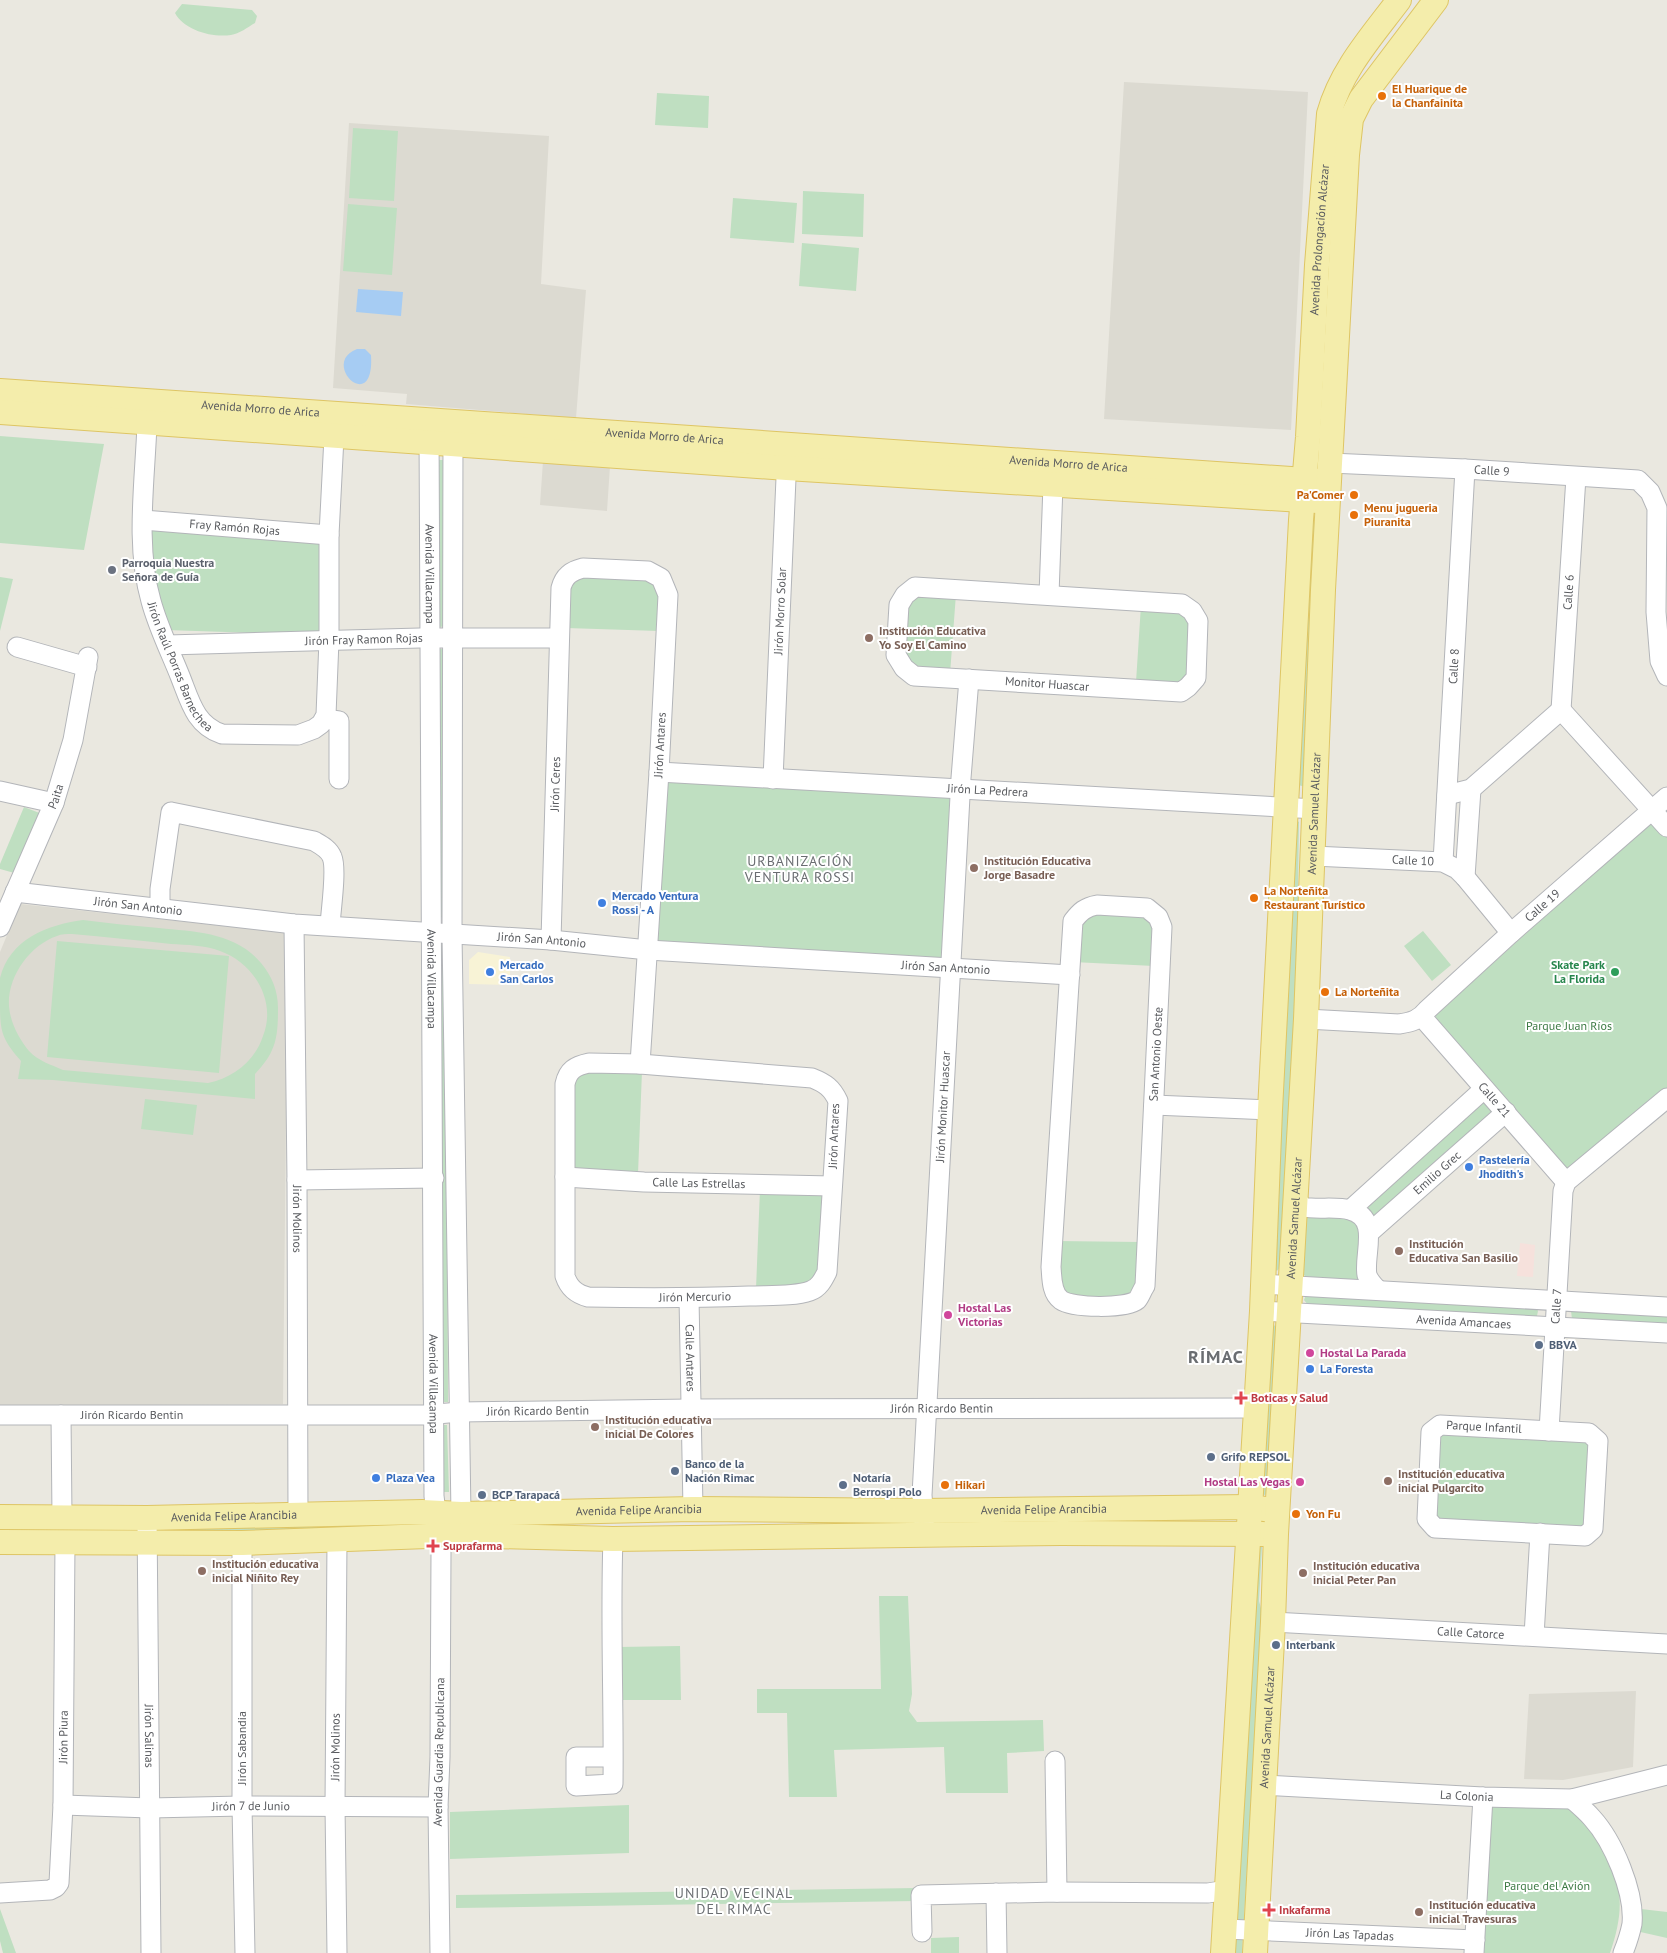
<svg xmlns="http://www.w3.org/2000/svg" width="1667" height="1953" font-family="'PT Sans',sans-serif">
<style>
.commercial{fill:#f8f3d6}
.education{fill:#dcdad1}
.medical{fill:#f6e1dc}
.green{fill:#bfdfc1;fill-rule:evenodd}
.water{fill:#a6ccf3}
.lines{fill:none;stroke-linecap:round;stroke-linejoin:round}
.minor-casing{stroke:#b3b5b9;stroke-width:21}
.major-casing{stroke:#dec564;stroke-width:26}
.minor{stroke:#fff;stroke-width:19}
.major{stroke:#f4edab;stroke-width:24}
.food-dot{fill:#e8710a;stroke:#fff;stroke-width:2}
.worship-dot{fill:#6b7280;stroke:#fff;stroke-width:2}
.education-dot{fill:#8d6e63;stroke:#fff;stroke-width:2}
.shop-dot{fill:#3f7fe0;stroke:#fff;stroke-width:2}
.leisure-dot{fill:#2e9e5b;stroke:#fff;stroke-width:2}
.hotel-dot{fill:#d1479c;stroke:#fff;stroke-width:2}
.service-dot{fill:#5c6f8a;stroke:#fff;stroke-width:2}
.health-dot{fill:#e0444e;stroke:#fff;stroke-width:2}
.labels{text-anchor:middle;stroke-width:4;stroke-linejoin:round;paint-order:stroke}
.food-label{font-size:12px;font-weight:bold;fill:#c56008;stroke:#fff;text-anchor:start}
.street-label{font-size:12px;fill:#595b5f;stroke:#fff}
.worship-label{font-size:12px;font-weight:bold;fill:#5b616d;stroke:#fff;text-anchor:start}
.education-label{font-size:12px;font-weight:bold;fill:#785e54;stroke:#fff;text-anchor:start}
.shop-label{font-size:12px;font-weight:bold;fill:#366cbe;stroke:#fff;text-anchor:start}
.leisure-label{font-size:12px;font-weight:bold;fill:#27864d;stroke:#fff;text-anchor:end}
.park-label{font-size:12px;fill:#3d7a44;stroke:#fff}
.hotel-label{font-size:12px;font-weight:bold;fill:#b23c85;stroke:#fff;text-anchor:start}
.service-label{font-size:12px;font-weight:bold;fill:#4e5e75;stroke:#fff;text-anchor:start}
.health-label{font-size:12px;font-weight:bold;fill:#be3a42;stroke:#fff;text-anchor:start}
.neighbourhood-label{font-size:14px;letter-spacing:1px;fill:#6a6d71;stroke:#fff}
.district-label{font-size:18px;font-weight:bold;letter-spacing:1px;fill:#6a6d71;stroke:#fff}
</style>
<rect width="100%" height="100%" fill="#eae8e0"/>
<!-- commercial -->
<path class="commercial" d="M478 952 510 957V985L469 984V960Z"/>
<!-- education -->
<path class="education" d="M1124 82 1308 92 1291 430 1104 419Z
M349 123 549 136 541 284 586 290 576 418 406 404 407 394 333 388Z
M543 461 610 466 607 511 540 505Z
M20 904 288 933 283 1404 0 1406V952Z
M1636 1691 1633 1767 1563 1780 1524 1779 1529 1694Z"/>
<!-- medical -->
<path class="medical" d="M1520 1243 1535 1245 1533 1277 1517 1276Z"/>
<!-- green -->
<path class="green" d="M182 4 252 10 257 16 255 23C248 27 239 34 231 35 212 38 184 30 175 13Z
M657 93 709 96 708 128 655 125Z
M353 128 398 131 394 201 349 198Z
M803 191 864 194 863 237 802 234Z
M733 198 797 203 794 243 730 238Z
M348 204 397 208 392 275 343 271Z
M802 243 859 248 856 291 799 286Z
M0 436 104 444 84 550 0 543Z
M437 460H445L444 626 437 628Z
M1310 518H1317L1306 787 1294 784Z
M149 526 321 542 322 635 166 630 155 600Z
M582 574 646 578C666 587 659 612 659 631L566 628 567 588Z
M0 577 13 579 0 631Z
M956 594 950 674 915 673 903 663 908 596Z
M1141 605 1189 614 1192 676 1181 686 1136 682Z
M438 649H447L445 916 435 919Z
M667 776 954 795 944 958 656 946Z
M24 807 42 814 18 874 0 869V864Z
M1295 819 1299 822 1298 887 1302 895 1280 1267 1277 1271 1274 1268Z
M1651 820 1667 832V1094L1571 1175 1436 1025V1015Z
M1090 908 1155 919 1154 966 1073 962 1076 920Z
M83 920C108 923 134 926 159 928 196 932 235 932 261 963 272 976 278 991 278 1008 278 1038 276 1052 255 1074V1099L53 1080 18 1079 21 1061C1 1038 0 1031 0 1002 0 994 0 985 0 978 10 939 47 925 83 920ZM72 934C105 937 138 940 171 944 187 945 205 945 220 951 254 963 277 1001 263 1036 255 1061 233 1078 208 1083L63 1070C52 1065 38 1061 29 1051 19 1039 10 1022 9 1006 7 977 30 945 57 936 61 934 67 934 72 934Z
M1423 931 1451 965 1432 981 1404 946Z
M57 941 229 956 219 1073 47 1057Z
M438 944 446 945 448 1402H438Z
M579 1068 642 1071 638 1174 574 1172 572 1073Z
M1481 1098 1494 1113 1374 1221 1361 1206Z
M145 1099 197 1105 193 1135 141 1129Z
M760 1189 822 1192 826 1196 824 1270 816 1284 756 1289Z
M1301 1215H1348L1362 1227 1363 1281 1308 1278 1301 1273Z
M1056 1241 1140 1242C1138 1262 1143 1286 1124 1297L1070 1296 1063 1292Z
M1306 1295 1536 1307 1538 1311 1537 1316 1533 1319 1309 1306 1304 1300Z
M1574 1308 1667 1313V1326L1572 1319 1571 1311Z
M1269 1323 1273 1324 1277 1328 1267 1494 1261 1496Z
M439 1425H447L449 1492H440Z
M1440 1432 1590 1441 1585 1530 1434 1521Z
M343 1522 342 1532 160 1530 159 1523Z
M1255 1546 1262 1547 1259 1601 1262 1612 1242 1953H1231Z
M879 1596H908L912 1694 909 1711 917 1722 1043 1720 1044 1751 1007 1753 1008 1793H946L944 1747 834 1750 837 1797H789L787 1713H757V1689H881Z
M680 1646 681 1700H618V1647Z
M1490 1801 1575 1809C1585 1822 1599 1837 1607 1852 1624 1890 1623 1915 1610 1953H1477Z
M629 1805V1853L450 1859V1812Z
M917 1888V1901L456 1908V1895Z
M0 1909 16 1953H3L0 1941Z
M1641 1909 1667 1912V1938L1636 1931Z
M959 1937V1953H931V1938Z"/>
<!-- water -->
<path class="water" d="M358 289 403 292 401 316 356 312Z
M357 349H365L371 355C375 417 319 363 357 349Z"/>
<g class="lines">
<defs>
<g id="minor">
<path id="s1" d="M147 424C145 481 135 546 151 601 158 627 170 651 180 676 190 701 195 725 222 734L298 735 314 729 321 724 326 715 329 640V535L334 437"/>
<path id="s2" d="M429 430 434 1496 441 1552 440 1757 438 1807 440 1953"/>
<path d="M453 432 452 934 461 1514 457 1526"/>
<path id="s3" d="M1330 463 1465 469 1638 480 1650 492 1657 508 1656 612 1660 661 1667 676"/>
<path id="s4" d="M143 520 329 535"/>
<path d="M915 587 1182 604 1192 611 1198 621 1196 678 1188 687 1181 692 914 676 904 668 896 655 899 605 905 595Z"/>
<path d="M1049 595 1053 485"/>
<path id="s5" d="M168 645 420 638H559"/>
<path d="M17 647 87 667"/>
<path id="s6" d="M1561 710 1576 477"/>
<path d="M1561 710 1667 827"/>
<path d="M325 719 339 721V779"/>
<path id="s7" d="M659 772 1316 809"/>
<path id="s8" d="M773 779 787 455"/>
<path d="M0 791 54 803"/>
<path d="M1447 795 1471 789 1561 710"/>
<path id="s9" d="M1313 856 1443 862 1457 869 1465 877 1511 933"/>
<path id="s10" d="M1443 862 1465 469"/>
<path d="M1465 877 1471 789"/>
<path id="s11" d="M15 892 294 924 551 940 648 950 1070 975"/>
<path d="M1097 905 1147 908 1158 917 1162 927 1145 1286C1142 1290 1140 1297 1137 1300 1126 1309 1072 1308 1061 1300 1051 1293 1052 1277 1051 1267L1073 921C1080 912 1085 907 1097 905Z"/>
<path d="M160 907V889L171 812 314 841C321 845 329 849 332 857 337 869 331 909 330 925"/>
<path id="s12" d="M294 924 297 1180 298 1516"/>
<path id="s13" d="M0 927 54 803 73 740 88 657"/>
<path id="s14" d="M551 940 561 588C564 576 571 571 583 568L648 571 661 578 668 595 659 772 640 1064"/>
<path id="s15" d="M1422 1017 1566 1182"/>
<path id="s16" d="M1306 1019 1399 1024C1412 1022 1419 1020 1427 1010L1511 933 1667 797"/>
<path d="M589 1063 640 1064 812 1078C825 1083 832 1088 838 1101L827 1272C823 1280 819 1288 810 1291 793 1297 766 1295 749 1296 695 1298 642 1298 588 1297 576 1294 569 1288 565 1276V1084C568 1070 575 1066 589 1063Z"/>
<path d="M1154 1105 1270 1110"/>
<path id="s17" d="M565 1177 644 1182 832 1186"/>
<path d="M297 1180 434 1178"/>
<path d="M1296 1199 1303 1207C1318 1210 1335 1206 1350 1210 1381 1218 1363 1255 1367 1275 1369 1281 1374 1286 1378 1290"/>
<path d="M1350 1210 1484 1089"/>
<path id="s18" d="M1369 1233 1506 1112"/>
<path d="M1263 1284 1667 1307"/>
<path id="s19" d="M689 1298 693 1509"/>
<path id="s20" d="M1262 1311 1667 1333"/>
<path id="s21" d="M0 1415H425L460 1412 691 1409 1255 1408"/>
<path d="M61 1415 62 1517"/>
<path d="M1440 1425 1589 1433 1598 1441 1593 1529 1585 1536 1435 1528 1427 1519 1431 1432Z"/>
<path id="s22" d="M1549 1431 1563 1191 1566 1182 1667 1098"/>
<path id="s23" d="M147 1518 151 1953"/>
<path id="s24" d="M925 1535 922 1495 961 778 969 679"/>
<path d="M613 1539C610 1621 614 1703 613 1784L576 1786V1757H613"/>
<path d="M242 1543V1806L245 1953"/>
<path id="s25" d="M1273 1622 1667 1644"/>
<path d="M1534 1636 1540 1533"/>
<path d="M1055 1761 1057 1892"/>
<path id="s26" d="M1263 1785 1483 1797 1572 1799 1667 1775"/>
<path d="M1572 1799C1579 1805 1586 1811 1592 1818 1613 1841 1635 1892 1632 1924 1630 1934 1627 1943 1623 1953"/>
<path id="s27" d="M63 1805 150 1808 242 1806 438 1807"/>
<path id="s28" d="M0 1893 50 1890 56 1887 59 1883 63 1805 65 1542"/>
<path d="M996 1893 997 1953"/>
<path id="s29" d="M1225 1929 1475 1940"/>
<path d="M922 1932 921 1895 1057 1892 1208 1893 1227 1890"/>
<path id="s30" d="M337 1953 335 1806 337 1540"/>
<path d="M1474 1953 1483 1797"/>
</g>
<g id="major">
<path id="s31" d="M0 391 1320 481"/>
<path d="M0 412 787 468 1318 501"/>
<path id="s32" d="M0 1517 147 1518 422 1512 461 1514 693 1509 922 1511 1249 1507 1265 1509"/>
<path d="M0 1542 242 1543 454 1535 613 1539 1061 1533 1263 1534"/>
<path id="s33" d="M1223 1953 1262 1311 1270 1110 1301 520 1308 437 1317 265 1329 114C1341 70 1372 36 1399 0"/>
<path id="s34" d="M1255 1953 1273 1622 1276 1534 1306 1019 1323 590 1347 155 1351 119 1361 99 1436 0"/>
</g>
</defs>
<!-- minor casing -->
<use href="#minor" class="minor-casing"/>
<!-- major casing -->
<use href="#major" class="major-casing"/>
<!-- minor -->
<use href="#minor" class="minor"/>
<!-- major -->
<use href="#major" class="major"/>
</g>
<!-- markers -->
<g class="food-dot">
<circle cx="1382" cy="96" r="5"/>
<circle cx="1354" cy="495" r="5"/>
<circle cx="1354" cy="515" r="5"/>
<circle cx="1254" cy="898" r="5"/>
<circle cx="1325" cy="992" r="5"/>
<circle cx="945" cy="1485" r="5"/>
<circle cx="1296" cy="1514" r="5"/>
</g>
<circle class="worship-dot" cx="112" cy="570" r="5"/>
<g class="education-dot">
<circle cx="869" cy="638" r="5"/>
<circle cx="974" cy="868" r="5"/>
<circle cx="1399" cy="1251" r="5"/>
<circle cx="595" cy="1427" r="5"/>
<circle cx="1388" cy="1481" r="5"/>
<circle cx="202" cy="1571" r="5"/>
<circle cx="1303" cy="1573" r="5"/>
<circle cx="1419" cy="1912" r="5"/>
</g>
<g class="shop-dot">
<circle cx="602" cy="903" r="5"/>
<circle cx="490" cy="972" r="5"/>
<circle cx="1469" cy="1167" r="5"/>
<circle cx="1310" cy="1369" r="5"/>
<circle cx="376" cy="1478" r="5"/>
</g>
<circle class="leisure-dot" cx="1615" cy="972" r="5"/>
<g class="hotel-dot">
<circle cx="948" cy="1315" r="5"/>
<circle cx="1310" cy="1353" r="5"/>
<circle cx="1300" cy="1482" r="5"/>
</g>
<g class="service-dot">
<circle cx="1539" cy="1345" r="5"/>
<circle cx="1211" cy="1457" r="5"/>
<circle cx="675" cy="1471" r="5"/>
<circle cx="843" cy="1485" r="5"/>
<circle cx="482" cy="1495" r="5"/>
<circle cx="1276" cy="1645" r="5"/>
</g>
<g class="health-dot">
<path d="M1238.5 1390.5h5v5h5v5h-5v5h-5v-5h-5v-5h5z"/>
<path d="M430.5 1538.5h5v5h5v5h-5v5h-5v-5h-5v-5h5z"/>
<path d="M1266.5 1902.5h5v5h5v5h-5v5h-5v-5h-5v-5h5z"/>
</g>
<g class="labels">
<!-- food labels -->
<g class="food-label">
<text x="1392" y="93">El Huarique de<tspan x="1392" dy="14">la Chanfainita</tspan></text>
<text x="1344" y="499" text-anchor="end">Pa'Comer</text>
<text x="1364" y="512">Menu jugueria<tspan x="1364" dy="14">Piuranita</tspan></text>
<text x="1264" y="895">La Norteñita<tspan x="1264" dy="14">Restaurant Turístico</tspan></text>
<text x="1335" y="996">La Norteñita</text>
<text x="955" y="1489">Hikari</text>
<text x="1306" y="1518">Yon Fu</text>
</g>
<!-- street labels -->
<g class="street-label">
<text dy="4" stroke="none"><textPath href="#s33" startOffset="1716">Avenida Prolongación Alcázar</textPath></text>
<text dy="4" stroke="none"><textPath href="#s31" startOffset="261">Avenida Morro de Arica</textPath></text>
<text dy="4" stroke="none"><textPath href="#s31" startOffset="666">Avenida Morro de Arica</textPath></text>
<text dy="4" stroke="none"><textPath href="#s31" startOffset="1071">Avenida Morro de Arica</textPath></text>
<text dy="4" stroke="none"><textPath href="#s3" startOffset="162">Calle 9</textPath></text>
<text dy="4" stroke="none"><textPath href="#s4" startOffset="92">Fray Ramón Rojas</textPath></text>
<text dy="4" stroke="none"><textPath href="#s2" startOffset="144">Avenida Villacampa</textPath></text>
<text dy="4" stroke="none"><textPath href="#s6" startOffset="118">Calle 6</textPath></text>
<text dy="4" stroke="none"><textPath href="#s8" startOffset="168">Jirón Morro Solar</textPath></text>
<text dy="4" stroke="none"><textPath href="#s5" startOffset="196">Jirón Fray Ramon Rojas</textPath></text>
<text dy="4" stroke="none"><textPath href="#s1" startOffset="250">Jirón Raúl Porras Barnechea</textPath></text>
<text dy="4" stroke="none"><textPath href="#s10" startOffset="196">Calle 8</textPath></text>
<text transform="translate(1047 684) rotate(4)" y="4">Monitor Huascar</text>
<text transform="translate(660 745) rotate(-87)" y="4">Jirón Antares</text>
<text dy="4" stroke="none"><textPath href="#s14" startOffset="156">Jirón Ceres</textPath></text>
<text dy="4" stroke="none"><textPath href="#s7" startOffset="329">Jirón La Pedrera</textPath></text>
<text dy="4" stroke="none"><textPath href="#s13" startOffset="142">Paita</textPath></text>
<text dy="4" stroke="none"><textPath href="#s34" startOffset="1141">Avenida Samuel Alcázar</textPath></text>
<text dy="4" stroke="none"><textPath href="#s9" startOffset="100">Calle 10</textPath></text>
<text dy="4" stroke="none"><textPath href="#s11" startOffset="124">Jirón San Antonio</textPath></text>
<text dy="4" stroke="none"><textPath href="#s16" startOffset="281">Calle 19</textPath></text>
<text dy="4" stroke="none"><textPath href="#s11" startOffset="529">Jirón San Antonio</textPath></text>
<text dy="4" stroke="none"><textPath href="#s11" startOffset="934">Jirón San Antonio</textPath></text>
<text dy="4" stroke="none"><textPath href="#s2" startOffset="549">Avenida Villacampa</textPath></text>
<text transform="translate(1156 1054) rotate(-87)" y="4">San Antonio Oeste</text>
<text dy="4" stroke="none"><textPath href="#s15" startOffset="110">Calle 21</textPath></text>
<text dy="4" stroke="none"><textPath href="#s24" startOffset="429">Jirón Monitor Huascar</textPath></text>
<text transform="translate(834 1136) rotate(-88)" y="4">Jirón Antares</text>
<text dy="4" stroke="none"><textPath href="#s18" startOffset="91">Emilio Grec</textPath></text>
<text dy="4" stroke="none"><textPath href="#s17" startOffset="134">Calle Las Estrellas</textPath></text>
<text dy="4" stroke="none"><textPath href="#s34" startOffset="736">Avenida Samuel Alcázar</textPath></text>
<text dy="4" stroke="none"><textPath href="#s12" startOffset="295">Jirón Molinos</textPath></text>
<text transform="translate(695 1297) rotate(-1)" y="4">Jirón Mercurio</text>
<text dy="4" stroke="none"><textPath href="#s22" startOffset="125">Calle 7</textPath></text>
<text dy="4" stroke="none"><textPath href="#s20" startOffset="202">Avenida Amancaes</textPath></text>
<text dy="4" stroke="none"><textPath href="#s19" startOffset="60">Calle Antares</textPath></text>
<text dy="4" stroke="none"><textPath href="#s2" startOffset="954">Avenida Villacampa</textPath></text>
<text dy="4" stroke="none"><textPath href="#s21" startOffset="942">Jirón Ricardo Bentin</textPath></text>
<text dy="4" stroke="none"><textPath href="#s21" startOffset="538">Jirón Ricardo Bentin</textPath></text>
<text dy="4" stroke="none"><textPath href="#s21" startOffset="132">Jirón Ricardo Bentin</textPath></text>
<text transform="translate(1484 1427) rotate(3)" y="4">Parque Infantil</text>
<text dy="4" stroke="none"><textPath href="#s32" startOffset="1044">Avenida Felipe Arancibia</textPath></text>
<text dy="4" stroke="none"><textPath href="#s32" startOffset="639">Avenida Felipe Arancibia</textPath></text>
<text dy="4" stroke="none"><textPath href="#s32" startOffset="234">Avenida Felipe Arancibia</textPath></text>
<text dy="4" stroke="none"><textPath href="#s25" startOffset="198">Calle Catorce</textPath></text>
<text dy="4" stroke="none"><textPath href="#s34" startOffset="226">Avenida Samuel Alcázar</textPath></text>
<text dy="4" stroke="none"><textPath href="#s23" startOffset="218">Jirón Salinas</textPath></text>
<text dy="4" stroke="none"><textPath href="#s28" startOffset="208">Jirón Piura</textPath></text>
<text dy="4" stroke="none"><textPath href="#s30" startOffset="206">Jirón Molinos</textPath></text>
<text transform="translate(242 1748) rotate(-90)" y="4">Jirón Sabandia</text>
<text transform="translate(439 1752) rotate(-89)" y="4">Avenida Guardia Republicana</text>
<text dy="4" stroke="none"><textPath href="#s26" startOffset="204">La Colonia</textPath></text>
<text dy="4" stroke="none"><textPath href="#s27" startOffset="188">Jirón 7 de Junio</textPath></text>
<text dy="4" stroke="none"><textPath href="#s29" startOffset="125">Jirón Las Tapadas</textPath></text>
</g>
<!-- worship labels -->
<g class="worship-label">
<text x="122" y="567">Parroquia Nuestra<tspan x="122" dy="14">Señora de Guía</tspan></text>
</g>
<!-- education labels -->
<g class="education-label">
<text x="879" y="635">Institución Educativa<tspan x="879" dy="14">Yo Soy El Camino</tspan></text>
<text x="984" y="865">Institución Educativa<tspan x="984" dy="14">Jorge Basadre</tspan></text>
<text x="1409" y="1248">Institución<tspan x="1409" dy="14">Educativa San Basilio</tspan></text>
<text x="605" y="1424">Institución educativa<tspan x="605" dy="14">inicial De Colores</tspan></text>
<text x="1398" y="1478">Institución educativa<tspan x="1398" dy="14">inicial Pulgarcito</tspan></text>
<text x="212" y="1568">Institución educativa<tspan x="212" dy="14">inicial Niñito Rey</tspan></text>
<text x="1313" y="1570">Institución educativa<tspan x="1313" dy="14">inicial Peter Pan</tspan></text>
<text x="1429" y="1909">Institución educativa<tspan x="1429" dy="14">inicial Travesuras</tspan></text>
</g>
<!-- shop labels -->
<g class="shop-label">
<text x="612" y="900">Mercado Ventura<tspan x="612" dy="14">Rossi - A</tspan></text>
<text x="500" y="969">Mercado<tspan x="500" dy="14">San Carlos</tspan></text>
<text x="1479" y="1164">Pastelería<tspan x="1479" dy="14">Jhodith's</tspan></text>
<text x="1320" y="1373">La Foresta</text>
<text x="386" y="1482">Plaza Vea</text>
</g>
<!-- leisure labels -->
<g class="leisure-label">
<text x="1605" y="969">Skate Park<tspan x="1605" dy="14">La Florida</tspan></text>
</g>
<!-- park labels -->
<g class="park-label">
<text x="1569" y="1030">Parque Juan Ríos</text>
<text x="1547" y="1890">Parque del Avión</text>
</g>
<!-- hotel labels -->
<g class="hotel-label">
<text x="958" y="1312">Hostal Las<tspan x="958" dy="14">Victorias</tspan></text>
<text x="1320" y="1357">Hostal La Parada</text>
<text x="1290" y="1486" text-anchor="end">Hostal Las Vegas</text>
</g>
<!-- service labels -->
<g class="service-label">
<text x="1549" y="1349">BBVA</text>
<text x="1221" y="1461">Grifo REPSOL</text>
<text x="685" y="1468">Banco de la<tspan x="685" dy="14">Nación Rimac</tspan></text>
<text x="853" y="1482">Notaría<tspan x="853" dy="14">Berrospi Polo</tspan></text>
<text x="492" y="1499">BCP Tarapacá</text>
<text x="1286" y="1649">Interbank</text>
</g>
<!-- health labels -->
<g class="health-label">
<text x="1251" y="1402">Boticas y Salud</text>
<text x="443" y="1550">Suprafarma</text>
<text x="1279" y="1914">Inkafarma</text>
</g>
<!-- neighbourhood labels -->
<g class="neighbourhood-label">
<text x="800" y="866">URBANIZACIÓN<tspan x="800" dy="16">VENTURA ROSSI</tspan></text>
<text x="734" y="1898">UNIDAD VECINAL<tspan x="734" dy="16">DEL RIMAC</tspan></text>
</g>
<!-- district labels -->
<g class="district-label">
<text x="1216" y="1363">RÍMAC</text>
</g>
</g>
</svg>
